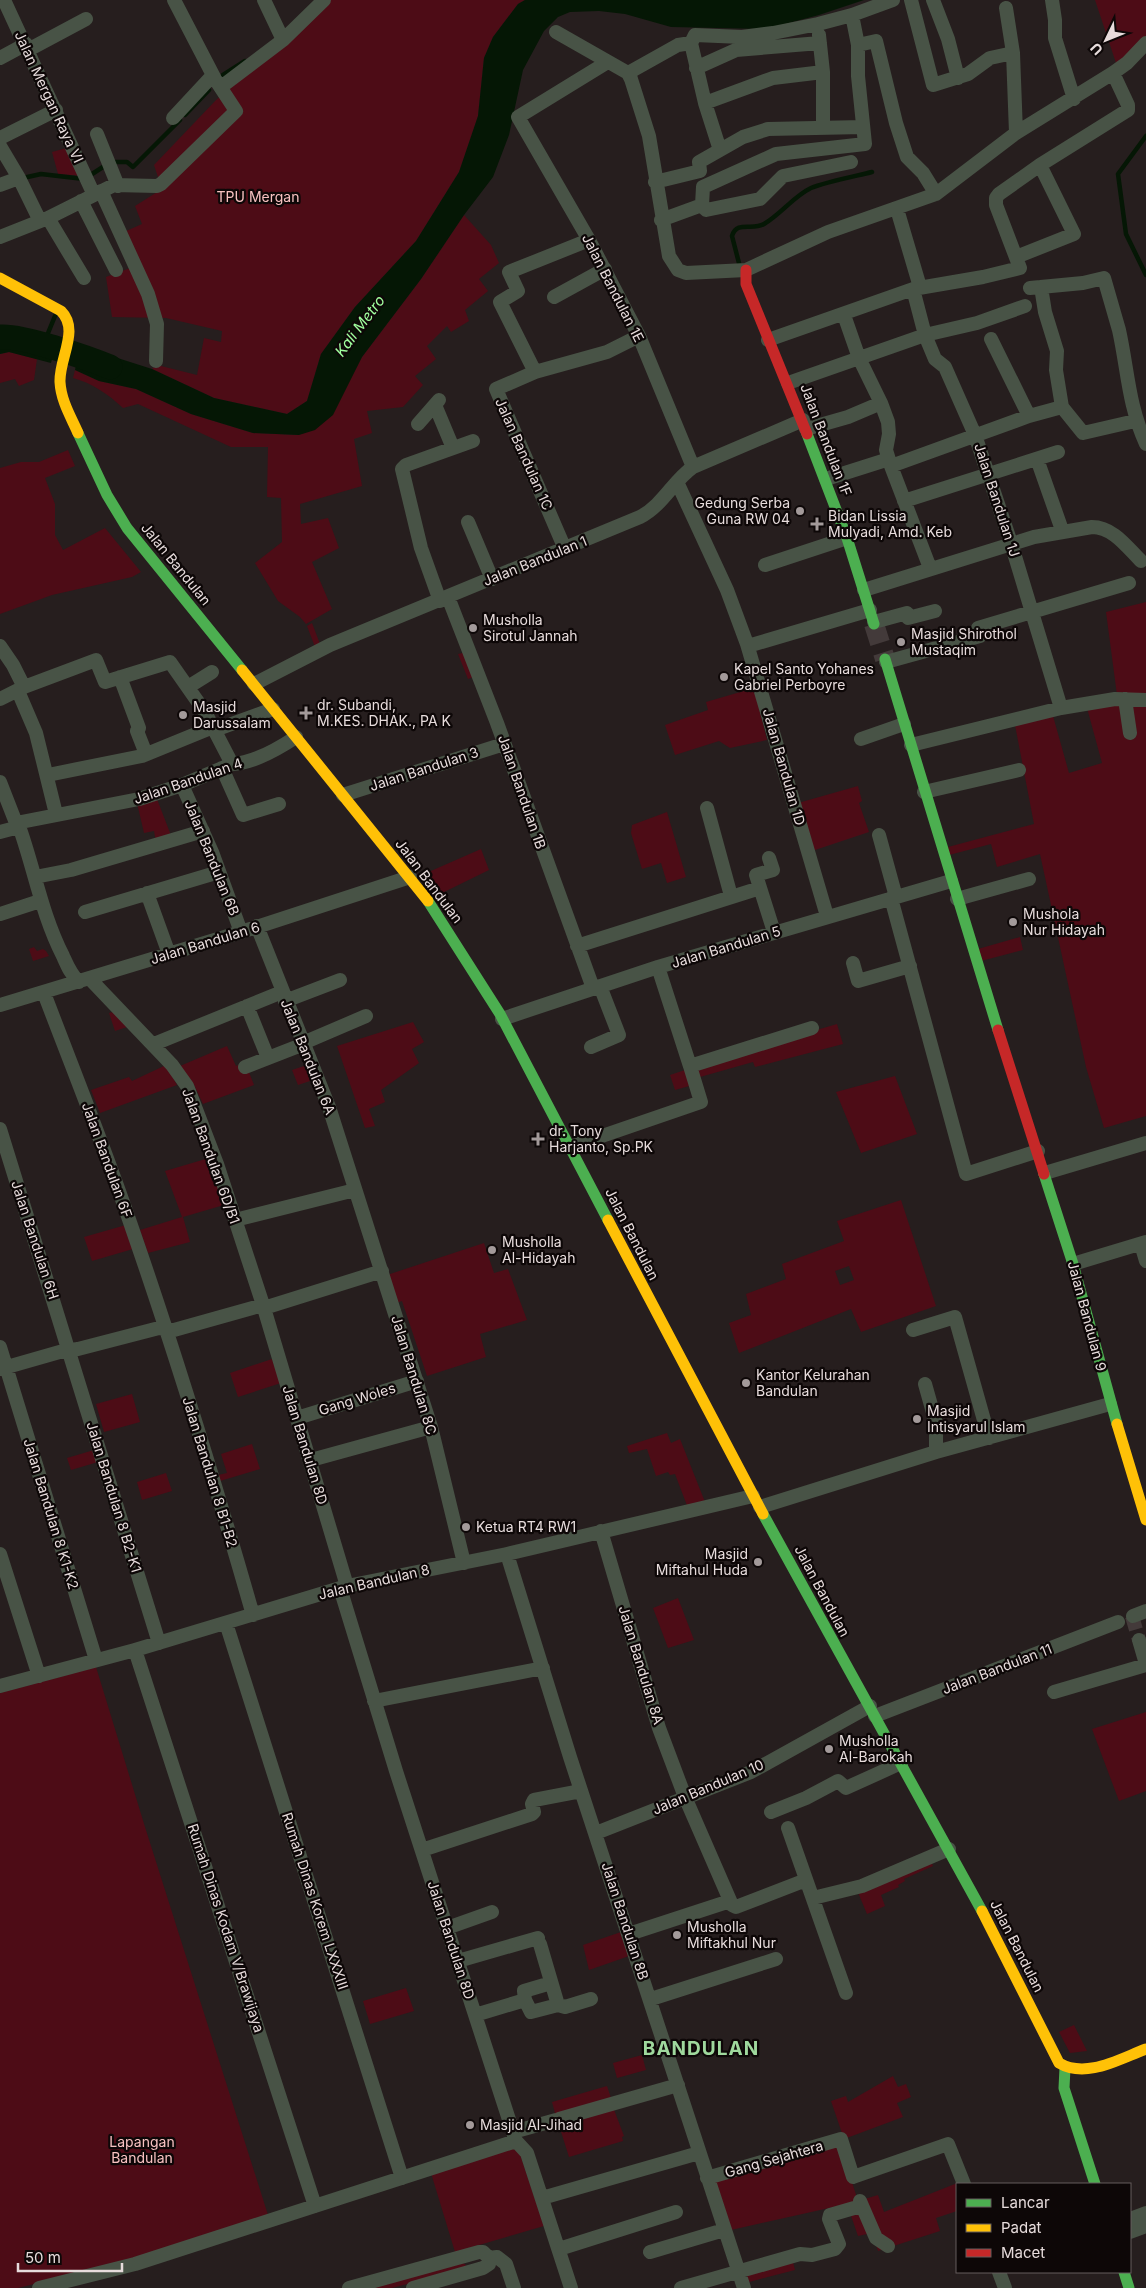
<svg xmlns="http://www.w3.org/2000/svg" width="1146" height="2288" font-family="Inter,sans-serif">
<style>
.green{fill:#4d0c16;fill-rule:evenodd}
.water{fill:#051705}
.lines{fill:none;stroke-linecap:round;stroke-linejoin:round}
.stream{stroke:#051705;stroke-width:4.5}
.river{stroke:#051705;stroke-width:25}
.street-tunnel{stroke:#433a3a;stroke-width:14;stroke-dasharray:14 7;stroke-linecap:butt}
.secondary-tunnel{stroke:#433a3a;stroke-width:20;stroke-dasharray:20 10;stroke-linecap:butt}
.street{stroke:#485346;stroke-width:14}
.fast{stroke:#4caf50;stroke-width:11}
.slow{stroke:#ffc107;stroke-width:11}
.jam{stroke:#c62828;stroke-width:11}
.poi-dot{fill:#a39a9a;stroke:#0d0707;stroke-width:2}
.labels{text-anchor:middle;stroke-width:4.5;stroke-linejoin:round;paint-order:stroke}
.street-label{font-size:14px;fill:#e7dcdc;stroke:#0d0707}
.park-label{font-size:14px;fill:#f7c1c0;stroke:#0d0707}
.poi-label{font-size:14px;fill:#e7dcdc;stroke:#0d0707;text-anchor:start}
.water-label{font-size:15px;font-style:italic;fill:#a0fe9e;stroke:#0d0707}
.district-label{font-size:19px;font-weight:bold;letter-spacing:1px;fill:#9fd89d;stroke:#0d0707}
</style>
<rect width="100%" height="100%" fill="#261e1e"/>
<!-- green -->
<path class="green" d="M328 0H525L518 4 493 37 484 58 478 116 459 172 416 241 355 307 321 354 307 401 287 414 214 398 152 369 157 365 197 375 204 338 221 342 222 331 166 318 112 317 106 277 138 265 124 232 142 224 135 206 162 189 154 165 217 99 304 27Z
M1095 0H1146V38L1117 66Z
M70 147 82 176 58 174 52 152Z
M464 215 491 245 499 263 479 279 488 291 465 310 469 321 451 332 447 326 427 346 436 359 415 376 423 385 403 407 367 411 372 433 354 439 362 486 300 504 301 524 328 518 339 548 312 562 332 609 306 624 300 617 278 601 255 563 282 542 281 498 267 497 268 447H231L138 404 123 408C108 394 92 383 73 378L75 370 99 381 136 389 191 414 253 433 299 435 347 385 362 357 421 279Z
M9 352 37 359 34 380 19 386 15 379 0 383V354Z
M68 450 75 466 45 478 55 504V535L63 550 105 528 141 572 132 577 52 595 0 614V468L21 462H39Z
M1146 602V696L1117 695 1106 612Z
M312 623 320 644 315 647 307 626Z
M467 652 476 676 468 679 458 654Z
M754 688 767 740 730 748 719 741 675 755 665 725 708 710 706 702Z
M1105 705 1146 707V1116L1104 1128 1086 1067 1040 854 997 867 991 844 949 855 948 847 1034 824 1015 725 1053 716 1069 773 1102 763 1087 708Z
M858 786 862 801 859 803 869 832 812 851 798 803Z
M157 799 172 838 156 842 154 831 144 833 137 803Z
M667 812 686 877 667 883 661 863 642 869 631 833 632 825Z
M481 849 489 870 440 894 424 874Z
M1020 937 1023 950 981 961 978 949Z
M34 947 37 951 43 949 46 951 49 956 33 961 29 949Z
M116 1011 130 1026 115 1031 109 1013Z
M413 1022 424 1042 412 1049 419 1063 381 1090 385 1102 369 1109 375 1126 365 1128 337 1046Z
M837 1024 843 1044 755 1067 753 1062 700 1077 697 1065Z
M227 1046 236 1066 245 1062 254 1085 203 1104 194 1085 180 1066Z
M166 1065 177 1085 100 1113 91 1090 129 1077 132 1081Z
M307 1065 313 1080 298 1085 292 1070Z
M688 1069 693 1085 675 1090 670 1075Z
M895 1076 917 1134 861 1153 836 1092Z
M209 1158 224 1205 183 1217 190 1242 148 1253 140 1230 182 1217 165 1171Z
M901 1200 936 1306 861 1332 851 1309 739 1353 729 1323 751 1315 746 1294 786 1279 782 1264 844 1241 837 1221ZM849 1266 854 1280 840 1285 835 1271Z
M126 1225 133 1249 92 1261 84 1237Z
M484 1243 494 1273 508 1269 527 1320 480 1334 486 1357 427 1376 402 1301 396 1303 387 1275Z
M272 1359 281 1383 238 1397 230 1373Z
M132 1394 140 1422 104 1432 96 1404Z
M667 1433 671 1443 680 1439 705 1502 688 1508 675 1474 670 1475 668 1472 656 1476 647 1449 629 1453 627 1446Z
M252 1444 260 1469 220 1481 218 1475 227 1473 221 1454Z
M94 1450 98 1462 71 1470 67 1458Z
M166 1473 172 1491 142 1500 137 1482Z
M678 1598 694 1640 668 1648 653 1608Z
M96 1667 145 1827 268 2215 139 2258 18 2288H0V1693Z
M1146 1712V1791L1119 1801 1092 1729Z
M930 1859 933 1866 904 1879 905 1881 898 1885 899 1887 881 1895 885 1906 867 1914 857 1890Z
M624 1931 632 1955 589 1970 583 1945Z
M406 1988 414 2011 370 2024 363 2001Z
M1074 2025 1087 2051 1070 2053 1059 2032Z
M642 2055 646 2070 617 2078 613 2063Z
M893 2076 898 2087 906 2084 911 2097 897 2103 903 2117 844 2139 831 2101 846 2096 848 2102Z
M607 2086 612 2101 556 2117 552 2102Z
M613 2107 624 2136 622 2137 623 2141 569 2157 558 2122Z
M836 2146 841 2148 858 2201 878 2195 884 2212 960 2182 957 2184V2211L936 2218 940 2231 878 2251 872 2233 858 2236 847 2204 731 2230 713 2178Z
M512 2148 519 2151 544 2226 455 2252 431 2173Z
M792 2258 795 2270 749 2282 745 2270Z
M463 2263 466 2265 464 2269 392 2288H371Z"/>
<!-- water -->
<path class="water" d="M525 0H864L819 15 766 29 671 27 625 14 599 11 570 12 558 17 544 31 523 70 509 135 493 177 464 215 421 279 362 357 333 415 315 430 299 435 253 433 191 414 136 389 99 381 75 370 80 346 152 369 214 398 287 414 307 401 321 354 355 307 416 241 459 172 478 116 484 58 493 37 518 4Z
M0 326 58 336 51 363 9 352 0 354Z"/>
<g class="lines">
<!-- stream -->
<path class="stream" d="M223 75 245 61
M185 115 209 90
M1146 136 1118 174 1126 234 1146 275
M111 162H127L133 167 180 120
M89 176 106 165
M23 178 41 174 84 179
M740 267 732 236C737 220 752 231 764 224 781 214 794 196 811 188 825 182 856 176 872 172
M46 338 55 316"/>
<!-- river -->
<path class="river" d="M0 337C22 335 88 358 110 367"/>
<!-- street-tunnel -->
<path class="street-tunnel" d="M1132 1616 1139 1640"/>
<!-- secondary-tunnel -->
<path class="secondary-tunnel" d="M874 624 885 659"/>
<!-- street -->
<path class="street" d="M4 0 94 195
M264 0 283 40
M911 0 933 85 968 74 990 58 1013 53
M933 0 948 39 958 78
M1052 0 1055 20V38L1074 99
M1006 8 1013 53 1016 133
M556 32 628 73 631 79 649 136 669 256 678 270 686 273 746 270 828 232 936 194 1016 133 1113 73 1127 63 1146 43
M819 35 823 72V126
M691 43 695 35 742 37 773 33 818 24 852 15 893 0
M858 45 876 41 896 123 907 157 923 173 936 194
M28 50 86 19
M0 58 26 44
M606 63 518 117 589 240 639 336 693 467
M696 68 736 50 820 43
M628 73 678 45 691 43 705 103 720 150
M221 87 283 40 324 0
M705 103 773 78 823 72
M173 118 213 75
M97 134 118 186
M0 138 56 110
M0 146 19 178 40 221
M655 182 700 171 699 162 743 137 768 129 863 127
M0 185 19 178
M101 191 148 294 157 324 156 361
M81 201 116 270
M702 205 706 210 760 199 783 176 851 162
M897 209 920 287
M48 218 84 278
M661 220 702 205 703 187 776 154 865 144 858 76V45L852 15
M0 237 48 218 114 185 157 186 161 184 236 111 215 79 174 0
M1016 257 1074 234 1040 165
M1041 287 1045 312 1057 351 1056 370 1062 407 1083 433 1135 421
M1030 288 1083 283 1104 278C1109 295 1114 313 1119 330 1128 371 1128 404 1146 444
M913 289 925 335 935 359 945 367 975 435 1011 543 1061 708
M554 297 605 269
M844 315 859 358 881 403 888 422 889 434 886 450 891 466 1029 416 1062 407
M991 339 1029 416
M768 340 913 289 983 277 1020 268 996 205V198L999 194 1040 165 1128 110V105L1113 73
M535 372 500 302 518 291 509 272 589 240
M788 383 925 335 977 323 1025 306
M435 405 453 448
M418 424 439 400
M806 429 848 417 881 403
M1037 459 1062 530
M891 466 930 568
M826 479 889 459
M677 482 727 590 747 644 827 916
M904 501 1058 452
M468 522 492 579
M565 549 496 389 535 372 607 352 639 336
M765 565 847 538
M864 590 1034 537 1092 527C1113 527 1127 547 1141 561
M448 597 497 723 593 988
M440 601 421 548 402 469 406 465 473 441
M874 622 907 613 908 618 935 611
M0 646 13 665 24 687
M748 646 870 610
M886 662 980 636 978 628 1129 583
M120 677 139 728 137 731 146 754
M254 684 330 645 640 517C663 505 673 481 693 467L803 420
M188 687 212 672
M18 691 36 733 56 814
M0 699 24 687 96 660 105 682 170 662 205 712 232 764
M1125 699 1130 733
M215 730 273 709
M861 739 904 724
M911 745 1061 708 1115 699 1146 700
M222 768 243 815 279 804
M48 775 142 756 213 727
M0 782 16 823 20 829C35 872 42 915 63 956 67 965 71 975 79 982
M182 785 212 852 241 932
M924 792 1019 770
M343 795 504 744
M707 808 731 896
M16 823 139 799 182 785 232 764C254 763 278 749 296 737
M0 832 19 827
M879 835 896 897
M769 858 773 870 756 875 774 932
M35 877 71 870 203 831
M147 893 169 954
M891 898 966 1174 1038 1151
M957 899 1029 879
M85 912 219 872
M0 914 40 901
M257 926 329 1107 431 1427 464 1563
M577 946 760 888
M853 963 858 981 910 966
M658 967 690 1066 812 1028
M90 979 172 1065 187 1086 194 1104 217 1164 264 1308 347 1586
M44 993C74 1072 106 1151 133 1231 177 1358 216 1486 253 1615
M285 1001 340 980
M0 1005 241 932 410 877
M247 1006 268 1058
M502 1019 658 967 951 881
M303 1043 366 1016
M154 1044 282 992
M591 1047 619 1035 600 986
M245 1067 304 1044
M0 1129 159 1643
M570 1147 701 1102 690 1066
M1045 1173 1146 1143
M235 1220 355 1190
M1141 1244 1146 1261
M1073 1264 1146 1242
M264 1308 382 1271
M913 1330 955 1317 989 1438
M0 1347 96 1660
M0 1369 63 1351 78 1349 159 1328 174 1330 263 1305
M925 1384 936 1423V1452
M297 1418 417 1381
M311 1460 431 1427
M760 1507 936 1452 1110 1404
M601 1531 659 1728 685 1797 732 1905 736 1907 806 1880
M0 1554 39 1676
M507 1554 570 1757 744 2288
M340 1588 396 1771 513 2132 516 2141 527 2153 571 2288
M1133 1616 1146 1611
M226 1623 402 2178
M1139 1640 1146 1664
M135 1650 315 2206
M0 1686 135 1650 347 1586 507 1554 753 1496
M1054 1692 1146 1665
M374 1701 543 1668
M875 1716 1118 1622
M771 1812 806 1798 838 1781 846 1788 901 1763
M788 1828 846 1993
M596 1833 751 1772 870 1706
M422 1850 532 1814 534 1812 532 1804 534 1800 581 1791
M813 1898 862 1886 949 1849
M447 1928 492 1912
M629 1934 730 1901
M540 1944 558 2005
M458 1961 538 1938
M551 1983 524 1991 525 2000 531 2012 558 2005 565 2007 591 1999
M651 1999 776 1959
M475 2015 525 2000
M559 2119 678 2085
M513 2132 556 2120
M707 2178 841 2139 853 2177 948 2144 964 2184
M542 2198 699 2153
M860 2201 876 2238 888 2246
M1130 2219 1146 2213
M1130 2232 1146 2226
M559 2249 676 2212
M650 2252 724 2230
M489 2258 497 2257 506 2264 514 2288
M999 2272 1005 2288
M39 2288 135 2264 516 2141
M349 2288 479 2252H483L489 2258
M413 2288 483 2268 489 2264V2258
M681 2288 800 2254 812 2255 835 2249 839 2244 829 2219 830 2215 861 2206"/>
<!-- fast -->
<path class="fast" d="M78 433 107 495 127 528 242 670
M807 434 847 538 874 624
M885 659 998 1030
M428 901 500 1014 608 1220
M1044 1174 1073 1264 1117 1424
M763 1514 982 1911
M1065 2068 1064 2088 1095 2184
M1124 2272 1129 2288"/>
<!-- slow -->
<path class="slow" d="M0 278 61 311C80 330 59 358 60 382 61 401 71 417 78 433
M242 670 428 901
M608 1220 763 1514
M1117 1424 1146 1520
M982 1911 1059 2063C1086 2079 1119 2059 1146 2049"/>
<!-- jam -->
<path class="jam" d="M746 270V284L807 434
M998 1030 1044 1174"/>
</g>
<!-- markers -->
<g class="poi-dot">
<circle cx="800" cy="511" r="5"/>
<path d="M814.5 516.5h5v5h5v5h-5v5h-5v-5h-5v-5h5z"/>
<circle cx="473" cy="628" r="5"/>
<circle cx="901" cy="642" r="5"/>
<circle cx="724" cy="677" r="5"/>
<path d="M303.5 705.5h5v5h5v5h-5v5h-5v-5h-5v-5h5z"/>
<circle cx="183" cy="715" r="5"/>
<circle cx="1013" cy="922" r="5"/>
<path d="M535.5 1131.5h5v5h5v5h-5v5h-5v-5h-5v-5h5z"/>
<circle cx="492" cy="1250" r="5"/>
<circle cx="746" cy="1383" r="5"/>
<circle cx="917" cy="1419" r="5"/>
<circle cx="466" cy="1527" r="5"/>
<circle cx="758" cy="1562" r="5"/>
<circle cx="829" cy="1749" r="5"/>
<circle cx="677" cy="1935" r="5"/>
<circle cx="470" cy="2125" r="5"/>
</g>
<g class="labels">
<!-- street labels -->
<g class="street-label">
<text transform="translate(49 97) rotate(65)" y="5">Jalan Mergan Raya VI</text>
<text transform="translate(613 288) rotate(63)" y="5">Jalan Bandulan 1E</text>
<text transform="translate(826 440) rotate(69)" y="5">Jalan Bandulan 1F</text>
<text transform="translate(524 454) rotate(66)" y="5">Jalan Bandulan 1C</text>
<text transform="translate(997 500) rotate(72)" y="5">Jalan Bandulan 1J</text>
<text transform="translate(535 561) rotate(-22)" y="5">Jalan Bandulan 1</text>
<text transform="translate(176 564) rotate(51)" y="5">Jalan Bandulan</text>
<text transform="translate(784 767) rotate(74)" y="5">Jalan Bandulan 1D</text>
<text transform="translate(424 769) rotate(-18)" y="5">Jalan Bandulan 3</text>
<text transform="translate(188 781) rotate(-19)" y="5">Jalan Bandulan 4</text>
<text transform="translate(522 792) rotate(71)" y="5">Jalan Bandulan 1B</text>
<text transform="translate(212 858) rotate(68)" y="5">Jalan Bandulan 6B</text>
<text transform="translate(429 881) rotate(53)" y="5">Jalan Bandulan</text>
<text transform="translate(205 943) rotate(-17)" y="5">Jalan Bandulan 6</text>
<text transform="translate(726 947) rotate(-17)" y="5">Jalan Bandulan 5</text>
<text transform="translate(308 1057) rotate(68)" y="5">Jalan Bandulan 6A</text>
<text transform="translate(211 1156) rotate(70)" y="5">Jalan Bandulan 6D/B1</text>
<text transform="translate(107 1160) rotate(70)" y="5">Jalan Bandulan 6F</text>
<text transform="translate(632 1234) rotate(63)" y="5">Jalan Bandulan</text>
<text transform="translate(35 1240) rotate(72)" y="5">Jalan Bandulan 6H</text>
<text transform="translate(1087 1316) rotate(75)" y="5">Jalan Bandulan 9</text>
<text transform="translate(414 1375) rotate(73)" y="5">Jalan Bandulan 8C</text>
<text transform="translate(357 1399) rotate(-17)" y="5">Gang Woles</text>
<text transform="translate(305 1445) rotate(73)" y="5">Jalan Bandulan 8D</text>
<text transform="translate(210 1472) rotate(73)" y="5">Jalan Bandulan 8 B1-B2</text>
<text transform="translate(114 1497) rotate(73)" y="5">Jalan Bandulan 8 B2-K1</text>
<text transform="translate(51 1514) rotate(73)" y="5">Jalan Bandulan 8 K1-K2</text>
<text transform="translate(374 1582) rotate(-13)" y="5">Jalan Bandulan 8</text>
<text transform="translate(822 1591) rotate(62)" y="5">Jalan Bandulan</text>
<text transform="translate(641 1665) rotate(73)" y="5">Jalan Bandulan 8A</text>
<text transform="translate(997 1669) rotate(-21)" y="5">Jalan Bandulan 11</text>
<text transform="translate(708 1787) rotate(-23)" y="5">Jalan Bandulan 10</text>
<text transform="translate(315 1901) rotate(72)" y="5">Rumah Dinas Korem LXXXIII</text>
<text transform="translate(625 1921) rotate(72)" y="5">Jalan Bandulan 8B</text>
<text transform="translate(226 1928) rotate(72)" y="5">Rumah Dinas Kodam V/Brawijaya</text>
<text transform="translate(451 1940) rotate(72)" y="5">Jalan Bandulan 8D</text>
<text transform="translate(1017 1946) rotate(63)" y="5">Jalan Bandulan</text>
<text transform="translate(774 2159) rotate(-16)" y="5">Gang Sejahtera</text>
</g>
<!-- park labels -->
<g class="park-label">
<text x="258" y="202">TPU Mergan</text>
<text x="142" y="2147">Lapangan<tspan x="142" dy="16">Bandulan</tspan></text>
</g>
<!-- poi labels -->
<g class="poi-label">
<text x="790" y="508" text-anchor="end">Gedung Serba<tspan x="790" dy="16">Guna RW 04</tspan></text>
<text x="828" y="521">Bidan Lissia<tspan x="828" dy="16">Mulyadi, Amd. Keb</tspan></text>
<text x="483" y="625">Musholla<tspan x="483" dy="16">Sirotul Jannah</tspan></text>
<text x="911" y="639">Masjid Shirothol<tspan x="911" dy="16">Mustaqim</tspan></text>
<text x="734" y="674">Kapel Santo Yohanes<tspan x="734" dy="16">Gabriel Perboyre</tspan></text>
<text x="317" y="710">dr. Subandi,<tspan x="317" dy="16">M.KES. DHAK., PA K</tspan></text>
<text x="193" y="712">Masjid<tspan x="193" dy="16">Darussalam</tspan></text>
<text x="1023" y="919">Mushola<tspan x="1023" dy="16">Nur Hidayah</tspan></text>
<text x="549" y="1136">dr. Tony<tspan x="549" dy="16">Harjanto, Sp.PK</tspan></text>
<text x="502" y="1247">Musholla<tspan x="502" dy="16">Al-Hidayah</tspan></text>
<text x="756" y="1380">Kantor Kelurahan<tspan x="756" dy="16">Bandulan</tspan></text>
<text x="927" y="1416">Masjid<tspan x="927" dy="16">Intisyarul Islam</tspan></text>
<text x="476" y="1532">Ketua RT4 RW1</text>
<text x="748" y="1559" text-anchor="end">Masjid<tspan x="748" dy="16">Miftahul Huda</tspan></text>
<text x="839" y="1746">Musholla<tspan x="839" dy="16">Al-Barokah</tspan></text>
<text x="687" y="1932">Musholla<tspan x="687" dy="16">Miftakhul Nur</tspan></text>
<text x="480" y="2130">Masjid Al-Jihad</text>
</g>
<!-- water labels -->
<g class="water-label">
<text transform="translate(360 326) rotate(-53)" y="5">Kali Metro</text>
</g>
<!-- district labels -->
<g class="district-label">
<text x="701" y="2055">BANDULAN</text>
</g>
</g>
<!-- legend -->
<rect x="956" y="2183" width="175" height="90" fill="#0d0707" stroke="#645c5c"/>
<rect x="966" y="2199" width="25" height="8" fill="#4caf50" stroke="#645c5c"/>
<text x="1001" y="2208" font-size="15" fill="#e7dcdc">Lancar</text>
<rect x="966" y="2224" width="25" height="8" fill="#ffc107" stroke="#645c5c"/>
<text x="1001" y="2233" font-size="15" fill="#e7dcdc">Padat</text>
<rect x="966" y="2249" width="25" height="8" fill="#c62828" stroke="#645c5c"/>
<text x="1001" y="2258" font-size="15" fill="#e7dcdc">Macet</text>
<!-- north arrow -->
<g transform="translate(1106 40) rotate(227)" stroke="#0d0707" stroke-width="4" paint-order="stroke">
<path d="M0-4L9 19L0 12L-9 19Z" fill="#e7dcdc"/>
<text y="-8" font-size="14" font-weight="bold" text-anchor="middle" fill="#e7dcdc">U</text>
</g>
<!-- scale -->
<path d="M18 2263v8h104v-8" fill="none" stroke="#e7dcdc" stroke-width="2.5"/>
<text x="25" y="2263" font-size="15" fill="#e7dcdc" stroke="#0d0707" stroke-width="4" paint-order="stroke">50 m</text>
</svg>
